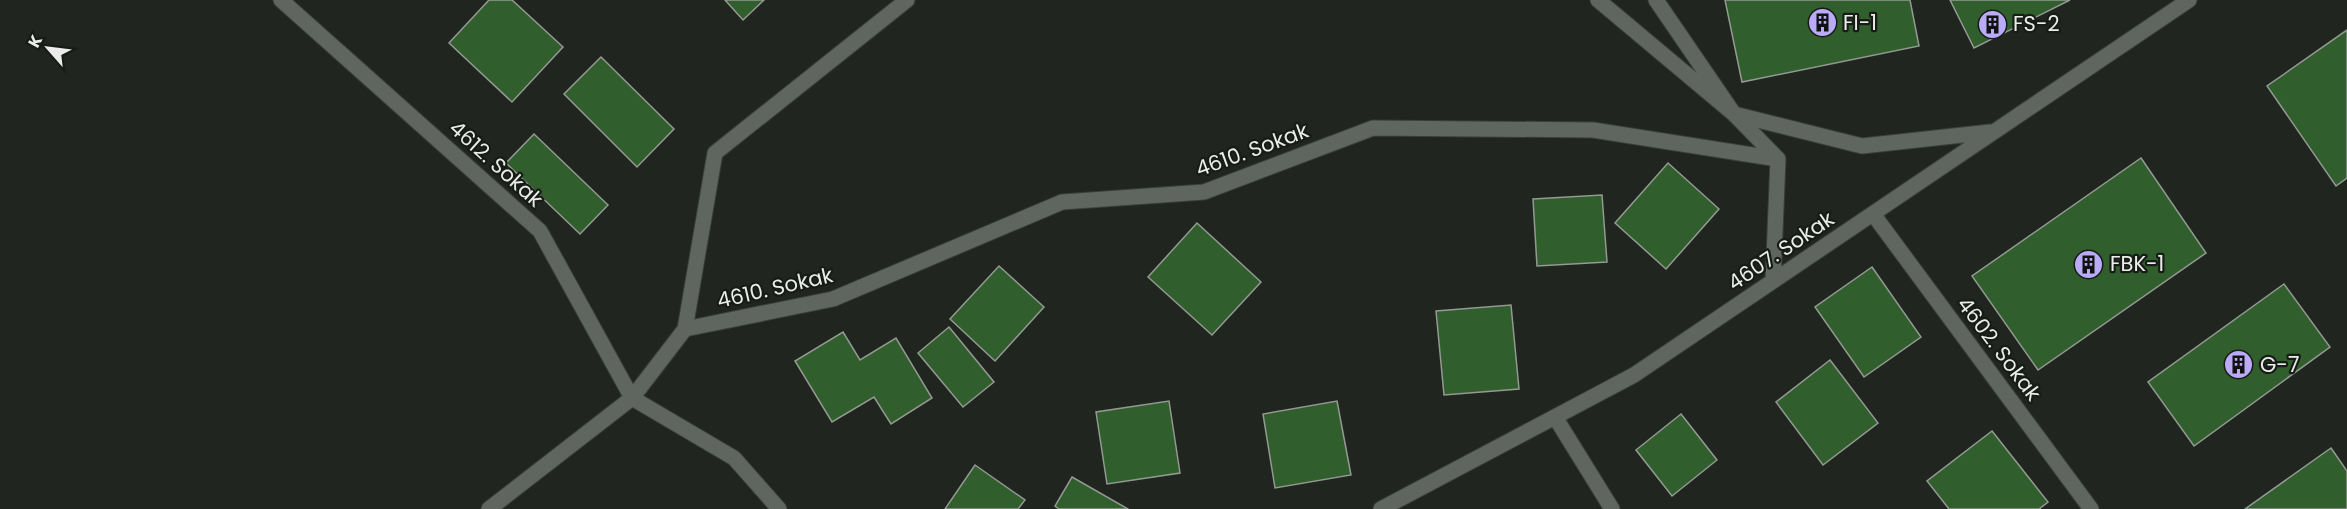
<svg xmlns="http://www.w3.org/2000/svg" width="2347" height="509" font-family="Poppins,sans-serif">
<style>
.building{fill:#315e2d;stroke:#949993;stroke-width:1.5}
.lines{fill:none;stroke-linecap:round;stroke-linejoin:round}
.minor-casing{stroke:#3b3f3b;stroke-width:17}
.tertiary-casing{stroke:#3b3f3b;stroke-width:17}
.minor{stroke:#5f655f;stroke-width:15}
.tertiary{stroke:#5f655f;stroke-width:15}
.labels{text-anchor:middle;stroke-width:4.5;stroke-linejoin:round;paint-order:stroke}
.poi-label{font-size:21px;fill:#eaede9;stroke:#171c17;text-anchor:start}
.street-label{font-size:21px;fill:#eaede9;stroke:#171c17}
</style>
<rect width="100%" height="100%" fill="#212520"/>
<!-- building -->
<path class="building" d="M489 0H512L563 47 512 102 449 43Z
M725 0H764L743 20Z
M1725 0H1910L1919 46 1742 82Z
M1950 0H2070L1974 48Z
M2347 30V178L2336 186 2267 86Z
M601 57 674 129 637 167 564 94Z
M534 134 608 205 580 234 506 163Z
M2141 158 2206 253 2038 370 1972 276Z
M1668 163 1719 209 1666 269 1615 223Z
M1602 195 1607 262 1537 266 1533 199Z
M1197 223 1261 282 1212 335 1148 277Z
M999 266 1044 307 995 361 950 319Z
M1872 267 1921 337 1864 377 1815 307Z
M2284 284 2330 347 2194 446 2148 382Z
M1511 305 1519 389 1444 395 1436 311Z
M949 327 994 382 963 407 918 353Z
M843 332 860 360 896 338 932 398 891 424 874 397 832 422 795 361Z
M1830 360 1878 423 1823 465 1776 402Z
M1169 401 1180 473 1107 484 1096 412Z
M1337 401 1351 475 1275 488 1263 414Z
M1681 414 1717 460 1672 496 1636 450Z
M1992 431 2048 502 2039 509H1949L1927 481Z
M2331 448 2347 471V509H2245Z
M975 465 1025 500 1018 509H945Z
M1072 477 1128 509H1059L1055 506Z"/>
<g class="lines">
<defs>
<path id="minor" d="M281 0 540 231 632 398 734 458 779 509
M1598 0 1734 114 1778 159 1773 281
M1656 0 1734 114 1862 146 1990 132
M1873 214 2091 509
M685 329 833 299 1062 202 1204 192 1373 128 1593 130 1778 159
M1555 417 1612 509
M1381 509 1634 375 2189 0"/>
<path id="tertiary" d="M489 509 632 398 685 329 715 153 907 0"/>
</defs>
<!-- minor casing -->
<use href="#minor" class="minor-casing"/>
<!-- tertiary casing -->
<use href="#tertiary" class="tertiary-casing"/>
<!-- minor -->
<use href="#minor" class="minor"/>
<!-- tertiary -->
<use href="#tertiary" class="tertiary"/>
</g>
<!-- icons -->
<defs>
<symbol id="building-disc" viewBox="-11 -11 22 22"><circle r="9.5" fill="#b9abf7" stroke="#171c17"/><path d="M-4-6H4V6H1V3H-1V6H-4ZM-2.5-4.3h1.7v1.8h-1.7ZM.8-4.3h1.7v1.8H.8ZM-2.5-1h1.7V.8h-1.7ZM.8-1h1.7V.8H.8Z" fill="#111"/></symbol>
</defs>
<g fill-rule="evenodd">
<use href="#building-disc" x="1806" y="6" width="33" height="33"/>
<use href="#building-disc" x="1976" y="8" width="33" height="33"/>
<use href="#building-disc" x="2072" y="248" width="33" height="33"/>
<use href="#building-disc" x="2222" y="348" width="33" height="33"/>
</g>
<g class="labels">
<!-- poi labels -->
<g class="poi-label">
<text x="1843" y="30">FI-1</text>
<text x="2013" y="31">FS-2</text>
<text x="2110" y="271">FBK-1</text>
<text x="2260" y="372">G-7</text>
</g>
<!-- street labels -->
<g class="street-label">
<text transform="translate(1252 150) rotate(-20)" y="7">4610. Sokak</text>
<text transform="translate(496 164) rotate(42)" y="7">4612. Sokak</text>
<text transform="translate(1781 251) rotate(-34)" y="7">4607. Sokak</text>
<text transform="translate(775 288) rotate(-13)" y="7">4610. Sokak</text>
<text transform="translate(1999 349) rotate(53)" y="7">4602. Sokak</text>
</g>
</g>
<!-- north arrow -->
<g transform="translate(48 48) rotate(298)" stroke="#171c17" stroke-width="4.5" paint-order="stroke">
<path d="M0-4.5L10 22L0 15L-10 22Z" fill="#eaede9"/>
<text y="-9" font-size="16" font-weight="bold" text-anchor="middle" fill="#eaede9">K</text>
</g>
</svg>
